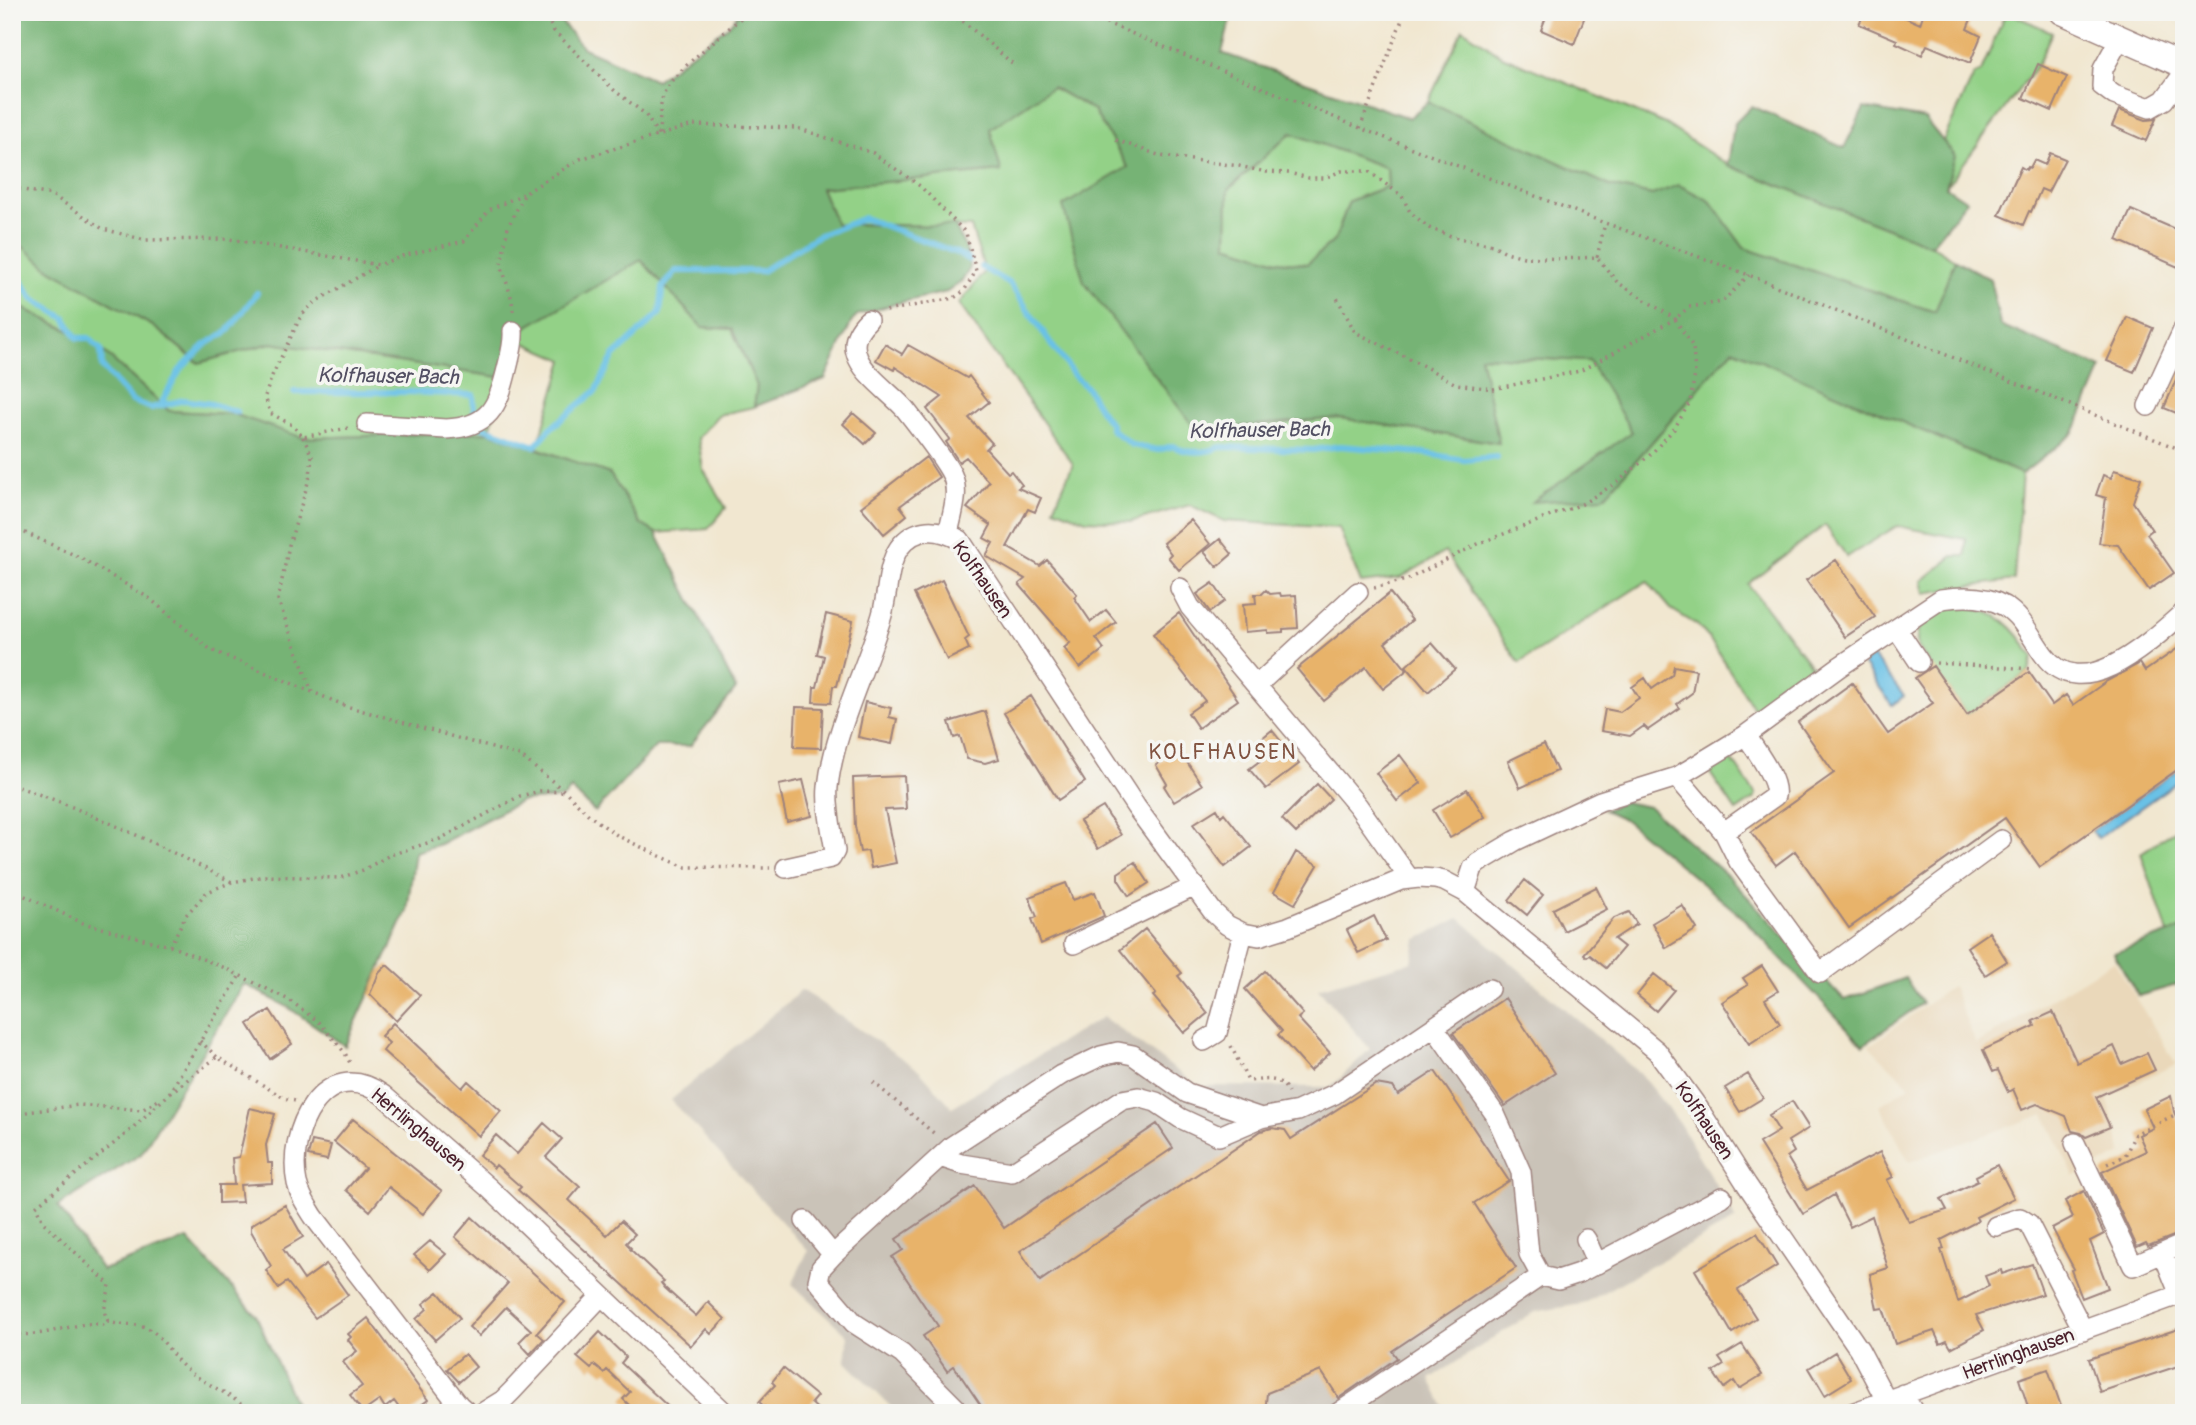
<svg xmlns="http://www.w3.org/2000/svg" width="2196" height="1425" font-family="Pangolin,sans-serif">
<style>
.built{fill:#ead8ba}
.industrial{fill:#cac3b8}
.green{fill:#93d187;stroke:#6e7859;stroke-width:2}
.forest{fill:#76b374;stroke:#606950;stroke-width:2;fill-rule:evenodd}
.water{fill:#69c1e6;stroke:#5a7088;stroke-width:2}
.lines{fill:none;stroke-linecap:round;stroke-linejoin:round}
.stream{stroke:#69c1e6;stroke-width:6}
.building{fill:#e8b36a}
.minor-casing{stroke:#9e837e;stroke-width:22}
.major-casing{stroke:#9e837e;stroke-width:27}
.path{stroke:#9e837e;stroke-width:3.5;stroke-dasharray:2 5;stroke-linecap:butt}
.minor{stroke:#fff;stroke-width:19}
.major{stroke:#fff;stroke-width:24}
.labels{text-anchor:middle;stroke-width:7;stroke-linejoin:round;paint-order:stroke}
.street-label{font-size:19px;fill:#4a1f2b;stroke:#f6f6f2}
.water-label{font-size:21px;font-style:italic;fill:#535063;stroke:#f6f6f2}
.neighbourhood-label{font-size:21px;letter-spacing:2px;fill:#815341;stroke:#f6f6f2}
</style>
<rect width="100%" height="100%" fill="#f6f6f2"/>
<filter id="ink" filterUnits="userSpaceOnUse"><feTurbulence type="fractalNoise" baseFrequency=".0143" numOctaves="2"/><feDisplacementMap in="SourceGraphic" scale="14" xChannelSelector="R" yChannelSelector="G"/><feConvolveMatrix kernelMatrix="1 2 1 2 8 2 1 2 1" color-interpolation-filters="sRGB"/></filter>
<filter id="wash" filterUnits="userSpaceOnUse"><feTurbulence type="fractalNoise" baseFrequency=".00686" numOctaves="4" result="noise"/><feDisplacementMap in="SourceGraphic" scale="28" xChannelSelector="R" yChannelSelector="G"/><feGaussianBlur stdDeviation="1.57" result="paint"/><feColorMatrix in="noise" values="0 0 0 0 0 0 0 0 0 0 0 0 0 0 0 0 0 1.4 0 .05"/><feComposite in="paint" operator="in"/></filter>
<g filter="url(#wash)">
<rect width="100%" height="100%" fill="#f1e7d0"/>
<!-- built -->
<path class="built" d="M2114 961 2176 1064 2107 1097 2122 1154 2074 1176 2044 1114 1909 1162 1880 1105 1910 1086 1869 1046 1952 986 1976 1044Z"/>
<!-- industrial -->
<path class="industrial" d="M1459 918 1640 1074 1678 1121 1736 1219 1582 1304 1534 1312 1430 1379 1447 1413H897L845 1361 848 1336 792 1284 808 1251 671 1100 802 990 919 1070 952 1107 1103 1017 1198 1086 1331 1087 1370 1049 1318 988 1412 962 1416 940Z"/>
<!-- green -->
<path class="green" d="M2006 12 2052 32 2038 64 1946 187 1955 156 1943 141 1974 75 1981 72Z
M1463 29 1502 56 1665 124 1728 165 1931 245 1955 260 1935 312 1744 248 1710 201 1652 195 1610 186 1428 102Z
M1051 87 1094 111 1128 167 1196 430 1340 418 1498 443 1480 356 1589 361 1633 432 1604 497 1733 349 2022 474 2014 580 1925 593 1922 581 1953 556H1966V539L1897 526 1847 557 1825 525 1748 584 1813 668 1759 717 1709 638 1697 625 1671 609 1647 581 1519 663 1445 552 1400 578 1361 583 1339 528 1224 521 1190 505 1130 522 1086 520 1054 508 1073 464 959 304 985 271 971 227 836 224 821 188 1001 171 989 129Z
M1291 133 1387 168 1388 186 1349 201 1335 240 1307 264 1277 261 1227 245 1228 190Z
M12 238 51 270 153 326 198 363 271 343 499 377 494 416 489 432 303 438 233 414 169 411 93 342 12 303Z
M641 260 702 327 732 329 757 386 754 407 718 415 698 438 703 469 726 508 708 529 656 533 641 524 610 474 537 448 564 360 523 342V329Z
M1962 606C1999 611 2014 625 2033 657L2029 672 1967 715 1918 647C1911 621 1939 607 1962 606Z
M1726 757H1730L1756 795 1754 799 1736 811 1710 773V769Z
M2184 824V928L2168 933 2141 853Z"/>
<!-- forest -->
<path class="forest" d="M12 12H553L583 48 656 80 728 26 740 12H1220L1231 17 1222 53 1409 118 1428 102 1610 186 1652 195 1679 185 1710 201 1744 248 1935 312 1955 260 1990 279 2000 325 2102 368 2074 433 2022 474 1733 349 1604 497 1532 502 1632 432 1589 361 1480 356 1499 443 1340 418 1196 430 1084 282 1063 206 1128 167 1094 111 1052 87 990 129 1001 171 821 188 836 224 955 226 966 249 970 268 962 281 947 292 898 303 857 315 851 323 825 379 754 407 757 386 732 329 702 327 641 260 523 329V342L514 341 499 377 271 343 199 363 153 326 51 270 12 238V120L17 113 12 106ZM1291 133 1387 168 1388 186 1349 201 1335 240 1307 264 1277 261 1227 245 1228 190Z
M1752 106 1844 148 1864 108 1925 119 1955 156 1946 187 1967 201 1931 245 1728 165 1734 124Z
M12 303 93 342 169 411 233 414 304 438 489 432 610 474 641 524 656 533 736 689 690 746H656L595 812 571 789 563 798 521 801 440 844 415 852 407 911 345 1046 286 1006 244 984 141 1154 58 1206 102 1270 188 1239 256 1315 299 1413H12Z
M1624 802 1649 807 1729 877 1844 1000 1905 978 1922 1003 1863 1045 1740 915 1624 819 1604 810Z
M2184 928V983L2138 996 2114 953Z"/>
<!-- water -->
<path class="water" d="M1873 656 1904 696 1892 705 1863 664Z
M2184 765V777L2098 838 2091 831Z"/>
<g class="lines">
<!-- stream -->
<path class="stream" d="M12 266 33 299 65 318 77 338H89L101 350 102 367 132 401 151 408 184 400 212 404 237 412
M981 267 1010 284 1056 351C1063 358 1067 366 1073 374 1077 380 1085 384 1089 391 1096 403 1101 414 1111 424V429L1132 445 1158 450 1173 446C1187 454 1206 453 1221 447L1313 450 1340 446 1423 453 1464 460 1497 457
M294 392H409L473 395 475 424 535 446 552 427 596 391 613 357 660 313 663 287 676 271H762L817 236 864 218 957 253 969 260
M160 406 180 370 205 345 228 331 257 293"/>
</g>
<g id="blocks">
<!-- building -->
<path class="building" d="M1548 12H1577L1585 16 1574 44 1541 30Z
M1865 12H1893L1920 24 1924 12H1974L1967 29 1981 36 1970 63 1927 45 1922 55 1896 43 1897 40 1859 24Z
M2038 64 2067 77 2052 111 2023 98Z
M2119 110 2146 120 2156 119 2146 141 2112 126Z
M2050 153 2065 159 2048 192 2041 189 2031 212 2029 211 2023 225 1999 215 2021 167 2026 170 2028 167 2030 168 2034 160 2045 165Z
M2131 210 2184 233V253L2178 267 2117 240Z
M2127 317 2153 328 2134 372 2107 361Z
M885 344 902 354 901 356 908 345 967 378 969 376 989 402 969 418 992 443 986 449 1008 473 1011 471 1022 485 1018 488 1041 498 1035 512 1028 509 1007 547 1040 566 1047 560 1077 594 1074 597 1091 622 1106 610 1116 622 1096 638 1104 649 1080 668 1064 648 1070 643 1019 584 1025 579 986 556 993 543 984 538 991 525 967 508 989 482 966 457 959 462 946 442 950 439 927 409 942 397 895 367 894 370 876 360Z
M2184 361V416L2164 408Z
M853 413 876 433 865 444 843 424Z
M926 457 939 477 900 506 907 515 884 534 861 507Z
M2114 470 2141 478 2133 502 2152 530 2147 534 2174 573 2149 590 2118 545 2099 543 2106 498 2096 495 2103 475 2111 478Z
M1191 520 1210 544 1179 570 1168 557 1171 554 1163 543Z
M1220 539 1232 554 1217 567 1204 552Z
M1836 560 1875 617 1845 637 1806 580Z
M942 580 969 637 965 640 969 649 947 660 914 594Z
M1213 583 1225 601 1210 612 1197 594Z
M1266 590 1270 594 1280 593 1281 596 1296 595 1298 628 1283 629V632L1268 633V630L1245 632 1243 604 1256 603 1255 594H1262Z
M1390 593 1412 620 1385 643 1407 670 1383 689 1366 667 1324 701 1297 669Z
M1179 613 1238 700 1198 728 1188 713 1205 701 1153 634Z
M826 614 853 621 837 686H833L831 703 813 702 814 687H817L824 656 817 654Z
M1432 643 1455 669 1428 692 1406 666Z
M2184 644V694L2180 704 2184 710V765L2040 867 2005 818 1849 928 1795 851 1776 865 1751 832 1834 773 1798 722 1852 683 1888 734 1933 703 1915 678 1933 666 1967 715 2029 672 2052 705 2066 695 2073 705 2107 681 2140 663 2145 671Z
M1674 666 1696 670 1692 693 1677 704 1680 708 1648 730 1644 726 1630 736 1601 731 1605 709 1620 712 1639 698 1632 687 1645 678 1652 689 1672 675Z
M1031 696 1085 782 1058 800 1004 713Z
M865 702 891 708 889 717 897 719 892 744 858 737Z
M796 707 823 708 821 748 794 747Z
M985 711 999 759 985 763 967 759 960 736 954 738 949 722Z
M1272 730 1299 764 1266 789 1249 769 1261 760 1251 747Z
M1544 744 1557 771 1520 788 1508 761Z
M1179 750 1202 785 1174 802 1164 786 1167 784 1156 765Z
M1400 755 1421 783 1397 801 1376 773Z
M904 776 906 809 885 810 896 863 871 868 868 851 860 852 855 826 853 778Z
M803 780 812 816 787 822 779 785Z
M1317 784 1331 799 1296 833 1282 819Z
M1467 789 1485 817 1450 838 1433 810Z
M1103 807 1121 835 1098 849 1080 821Z
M1217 809 1221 816 1224 813 1251 847 1225 867 1193 824Z
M1296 852 1318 865 1295 904 1274 892Z
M1135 862 1149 883 1129 896 1118 879V873Z
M1525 880 1543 895 1527 915 1509 900Z
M1066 883 1073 900 1095 892 1104 916 1041 944 1032 919 1037 917 1029 897Z
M1596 887 1607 909 1564 931 1553 909Z
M1682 905 1697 929 1666 948 1652 923Z
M1629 912 1637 924 1614 939 1624 947 1606 968 1590 955 1587 957 1584 954 1614 918Z
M1374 916 1386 940 1358 953 1347 930Z
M1145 929 1182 973 1178 976 1208 1013 1184 1033 1153 996 1156 994 1120 950Z
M1989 932 2007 961 1985 975 1967 947Z
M387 965 420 995 396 1021 370 994 379 973Z
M1762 966 1778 991 1765 999 1780 1024 1749 1044 1722 1002 1748 985 1743 978Z
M1265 971 1303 1014 1298 1018 1330 1053 1310 1071 1278 1035 1282 1031 1245 989Z
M1654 974 1674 990 1656 1011 1637 995Z
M1505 998 1555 1073 1505 1106 1453 1033Z
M270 1010 292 1044 270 1059 248 1024Z
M2053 1012 2077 1063 2114 1046 2122 1064 2147 1053 2155 1070 2096 1097 2110 1127 2086 1137 2081 1133 2072 1131 2066 1116 2037 1104 2022 1110 2013 1089 2008 1092 1998 1070 1993 1072 1983 1050 2035 1026 2033 1021Z
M393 1023 462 1088 468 1081 501 1111 479 1136 383 1051 389 1043 381 1036Z
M1435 1071 1509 1181 1474 1203 1516 1268 1392 1351 1397 1358 1339 1398 1321 1371 1267 1393 1265 1413H986L954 1366 947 1371 923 1336 938 1326 892 1257 903 1250 896 1239 975 1186 1004 1228 1157 1124 1173 1148 1020 1251 1040 1281 1261 1131 1272 1128 1285 1130 1291 1139 1376 1084 1393 1087 1398 1095Z
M1748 1074 1763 1098 1740 1112 1725 1088Z
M2171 1096 2174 1112 2184 1134V1232L2148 1246 2146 1243 2137 1247 2102 1172 2146 1151 2139 1135 2153 1128 2144 1109Z
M1792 1101 1809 1128 1788 1141 1794 1152 1787 1157 1807 1190 1880 1152 1893 1177 1887 1180 1909 1222 1947 1210 1941 1199 1978 1181 1976 1176 1997 1165 2014 1198 1976 1217 1978 1221 1941 1240 1944 1249 1941 1250 1958 1302 1989 1286 1985 1276 2001 1270 2002 1274 2032 1264 2043 1294 1976 1315 1984 1330 1951 1348 1947 1341 1940 1344 1934 1331 1895 1344 1883 1308 1877 1309 1870 1274 1888 1268 1872 1216 1850 1227 1834 1195 1803 1214 1759 1143 1779 1131 1769 1115Z
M250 1108 275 1114 266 1145 268 1163H272V1183L240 1185 242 1202 219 1203V1185H234L232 1158 239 1157Z
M353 1119 442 1191 423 1214 389 1187 370 1211 346 1190 365 1168 334 1142Z
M544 1123 562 1139 546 1157 580 1187 569 1200 607 1235 621 1221 635 1234 626 1243 631 1248 630 1249 664 1281 661 1283 665 1288 696 1316 708 1302 725 1319 711 1334 706 1329 691 1346 518 1190 521 1187 496 1165 494 1168 479 1155 496 1135 517 1154Z
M312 1141 331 1145 327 1160 308 1156Z
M2084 1191 2104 1234 2090 1241 2108 1288 2082 1298 2071 1270 2074 1269 2052 1228 2073 1217 2065 1201Z
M285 1205 303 1237 283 1249 304 1280 326 1264 348 1295 315 1318 287 1282 278 1288 266 1270 271 1266 251 1231V1225Z
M472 1217 565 1302 537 1333 544 1339 530 1354 519 1342 531 1330 506 1307 479 1336 469 1327 508 1283 455 1237Z
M1757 1233 1777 1266 1738 1290 1756 1318 1732 1333 1695 1270Z
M430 1241 446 1254 430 1270 414 1255Z
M438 1292 460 1318 435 1340 416 1319 427 1309 423 1304Z
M368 1318 428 1400 410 1413H403L394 1401 385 1408 380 1400 363 1412 350 1395 362 1386 343 1362 357 1351 348 1340 351 1337 348 1334Z
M2184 1327V1364L2100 1392 2089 1359Z
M600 1332 626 1357 621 1363 675 1413H637L623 1399 630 1392 607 1370 604 1373 594 1365 591 1369 577 1357Z
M1742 1344 1762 1375 1739 1389 1734 1381 1724 1388 1713 1372 1724 1365 1719 1358Z
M1835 1352 1851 1379 1825 1395 1809 1368Z
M465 1354 476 1367 459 1382 447 1369Z
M783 1368 817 1396 811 1403 822 1413H772L759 1402 775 1385 772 1382Z
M2048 1369 2062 1409 2049 1413H2030L2019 1379Z"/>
</g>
</g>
<g filter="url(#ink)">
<use href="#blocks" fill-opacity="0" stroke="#9e837e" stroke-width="2"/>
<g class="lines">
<defs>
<path id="minor" d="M2120 38 2103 69 2102 86 2114 95 2150 108 2164 100 2184 73
M868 320C831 356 883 384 905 409 916 423 945 460 952 475 960 492 952 515 948 533
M2148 406 2184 328
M367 424 446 429C489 427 498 407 507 369 510 356 514 344 513 331
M1180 588 1190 607 1358 806 1409 878
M1897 629 1919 662
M1257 685 1358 592
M1677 777 1724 832 1739 862 1820 973 2001 840
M1724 832 1775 796C1779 780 1755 750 1746 735L1839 667 1941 599C1960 596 1986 595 2004 606 2022 616 2032 639 2044 655 2082 707 2151 641 2184 612
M786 868 831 858 835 851C832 831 826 807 828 787 834 730 866 670 882 615 888 594 887 566 899 548 915 526 938 527 960 540L1136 807 1213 912 1227 925 1243 933 1259 936 1288 927 1401 880 1419 878 1435 879 1444 881 1465 892 1657 1051 1699 1109 1747 1185 1859 1349 1886 1400
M1465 892 1473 868 1478 863 1515 841 1600 801 1677 777 1746 735
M1074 944 1195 886
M1434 1027 1489 989
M1204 1041 1217 1033 1243 933
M2075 1143 2133 1266 2163 1253
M940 1157 961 1164 1012 1172 1122 1100 1138 1097 1156 1102 1180 1118 1219 1136 1261 1118 1298 1111 1335 1094 1434 1027 1495 1114 1521 1172 1529 1254 1541 1276
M805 1221 833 1255
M1996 1226 2020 1218 2029 1224 2083 1330
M1586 1239 1597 1264
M2180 1295 2163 1253 2184 1244
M1903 1394 1914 1413
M468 1413 459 1405 314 1217C307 1206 300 1196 297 1183 286 1132 324 1053 383 1095L489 1188 725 1413
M482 1413 503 1400 512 1391 601 1296
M961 1413 902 1354 854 1323 818 1281 821 1268 833 1255 952 1146 1061 1075 1101 1056 1118 1052 1133 1055 1187 1093 1261 1118
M1338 1413 1541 1276 1558 1280 1579 1273 1722 1197
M1852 1413 2184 1293"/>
<path id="major" d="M2062 12 2184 66"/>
</defs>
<!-- minor casing -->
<use href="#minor" class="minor-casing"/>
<!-- major casing -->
<use href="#major" class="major-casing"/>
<!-- path -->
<path class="path" d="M543 12 554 31 615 91 645 114 659 136
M952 12 1012 63
M1080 12 1360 128 1605 223 1749 275 2184 451
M1360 128 1405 12
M659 134C660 120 659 104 665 91 674 71 728 31 747 12
M1116 140 1161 156 1239 166 1266 172 1289 173 1309 178H1325L1341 171H1368L1402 196 1410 212 1429 228 1454 237 1493 245 1506 252 1524 257 1563 259 1597 257 1617 282 1675 319 1580 371 1493 389 1456 384 1420 364 1355 332 1335 294
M12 188 52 195 103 229 145 240 229 239 379 265 402 256 464 241 489 210 523 194
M1597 257 1605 223
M513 311 512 300 501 264 508 227 525 193 580 159 693 125 797 128 873 153 920 186 966 233 976 271 964 291 954 298 886 311
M348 428 303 437 292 425 270 413 265 396 272 376 301 316 315 302 379 265
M303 437 312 456 310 476 289 545 278 600 312 692
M12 527 79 557 149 598 211 650 346 706 520 756 566 792 590 816 618 836 660 856 685 867 770 868
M1374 588 1406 580 1480 543 1582 504 1619 481 1651 454 1674 429 1690 402 1695 374 1693 347 1675 319 1689 307 1722 302 1749 275
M1936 663 2033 669
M12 785C89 810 160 846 232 882
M12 890 83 923 170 946 225 968 289 1000 319 1022 345 1053 351 1065
M170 946 186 915 207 892 232 882 265 876 340 878 363 870 390 855 440 839 520 796 540 791 565 792
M200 1041 217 1057
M1231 1046 1248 1081C1265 1080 1281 1075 1288 1093
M873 1082 936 1135
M170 1093 217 1057 284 1098 295 1101
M12 1114 79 1105 142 1110 160 1099
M2107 1164 2125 1156 2135 1134 2181 1112
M108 1321 104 1311 110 1285 43 1222 36 1206 126 1134 168 1095 240 975
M12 1333C36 1338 57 1329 80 1325 87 1323 96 1324 103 1325L108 1321C119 1327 133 1322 145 1327 162 1334 170 1354 183 1366 202 1384 233 1393 250 1413"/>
<!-- minor -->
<use href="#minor" class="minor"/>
<!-- major -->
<use href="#major" class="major"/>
</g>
</g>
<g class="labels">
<!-- street labels -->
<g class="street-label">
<text transform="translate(983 579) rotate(55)" y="7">Kolfhausen</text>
<text transform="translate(1705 1120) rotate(56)" y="7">Kolfhausen</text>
<text transform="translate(419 1129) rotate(40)" y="7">Herrlinghausen</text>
<text transform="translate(2018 1353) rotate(-20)" y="7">Herrlinghausen</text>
</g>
<!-- water labels -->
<g class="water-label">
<text transform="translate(388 376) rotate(1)" y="7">Kolfhauser Bach</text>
<text transform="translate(1259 430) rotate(-1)" y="7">Kolfhauser Bach</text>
</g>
<!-- neighbourhood labels -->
<g class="neighbourhood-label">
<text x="1223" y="759">KOLFHAUSEN</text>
</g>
</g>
<!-- margin -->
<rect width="2196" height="1425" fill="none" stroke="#f6f6f2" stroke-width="42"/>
</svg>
